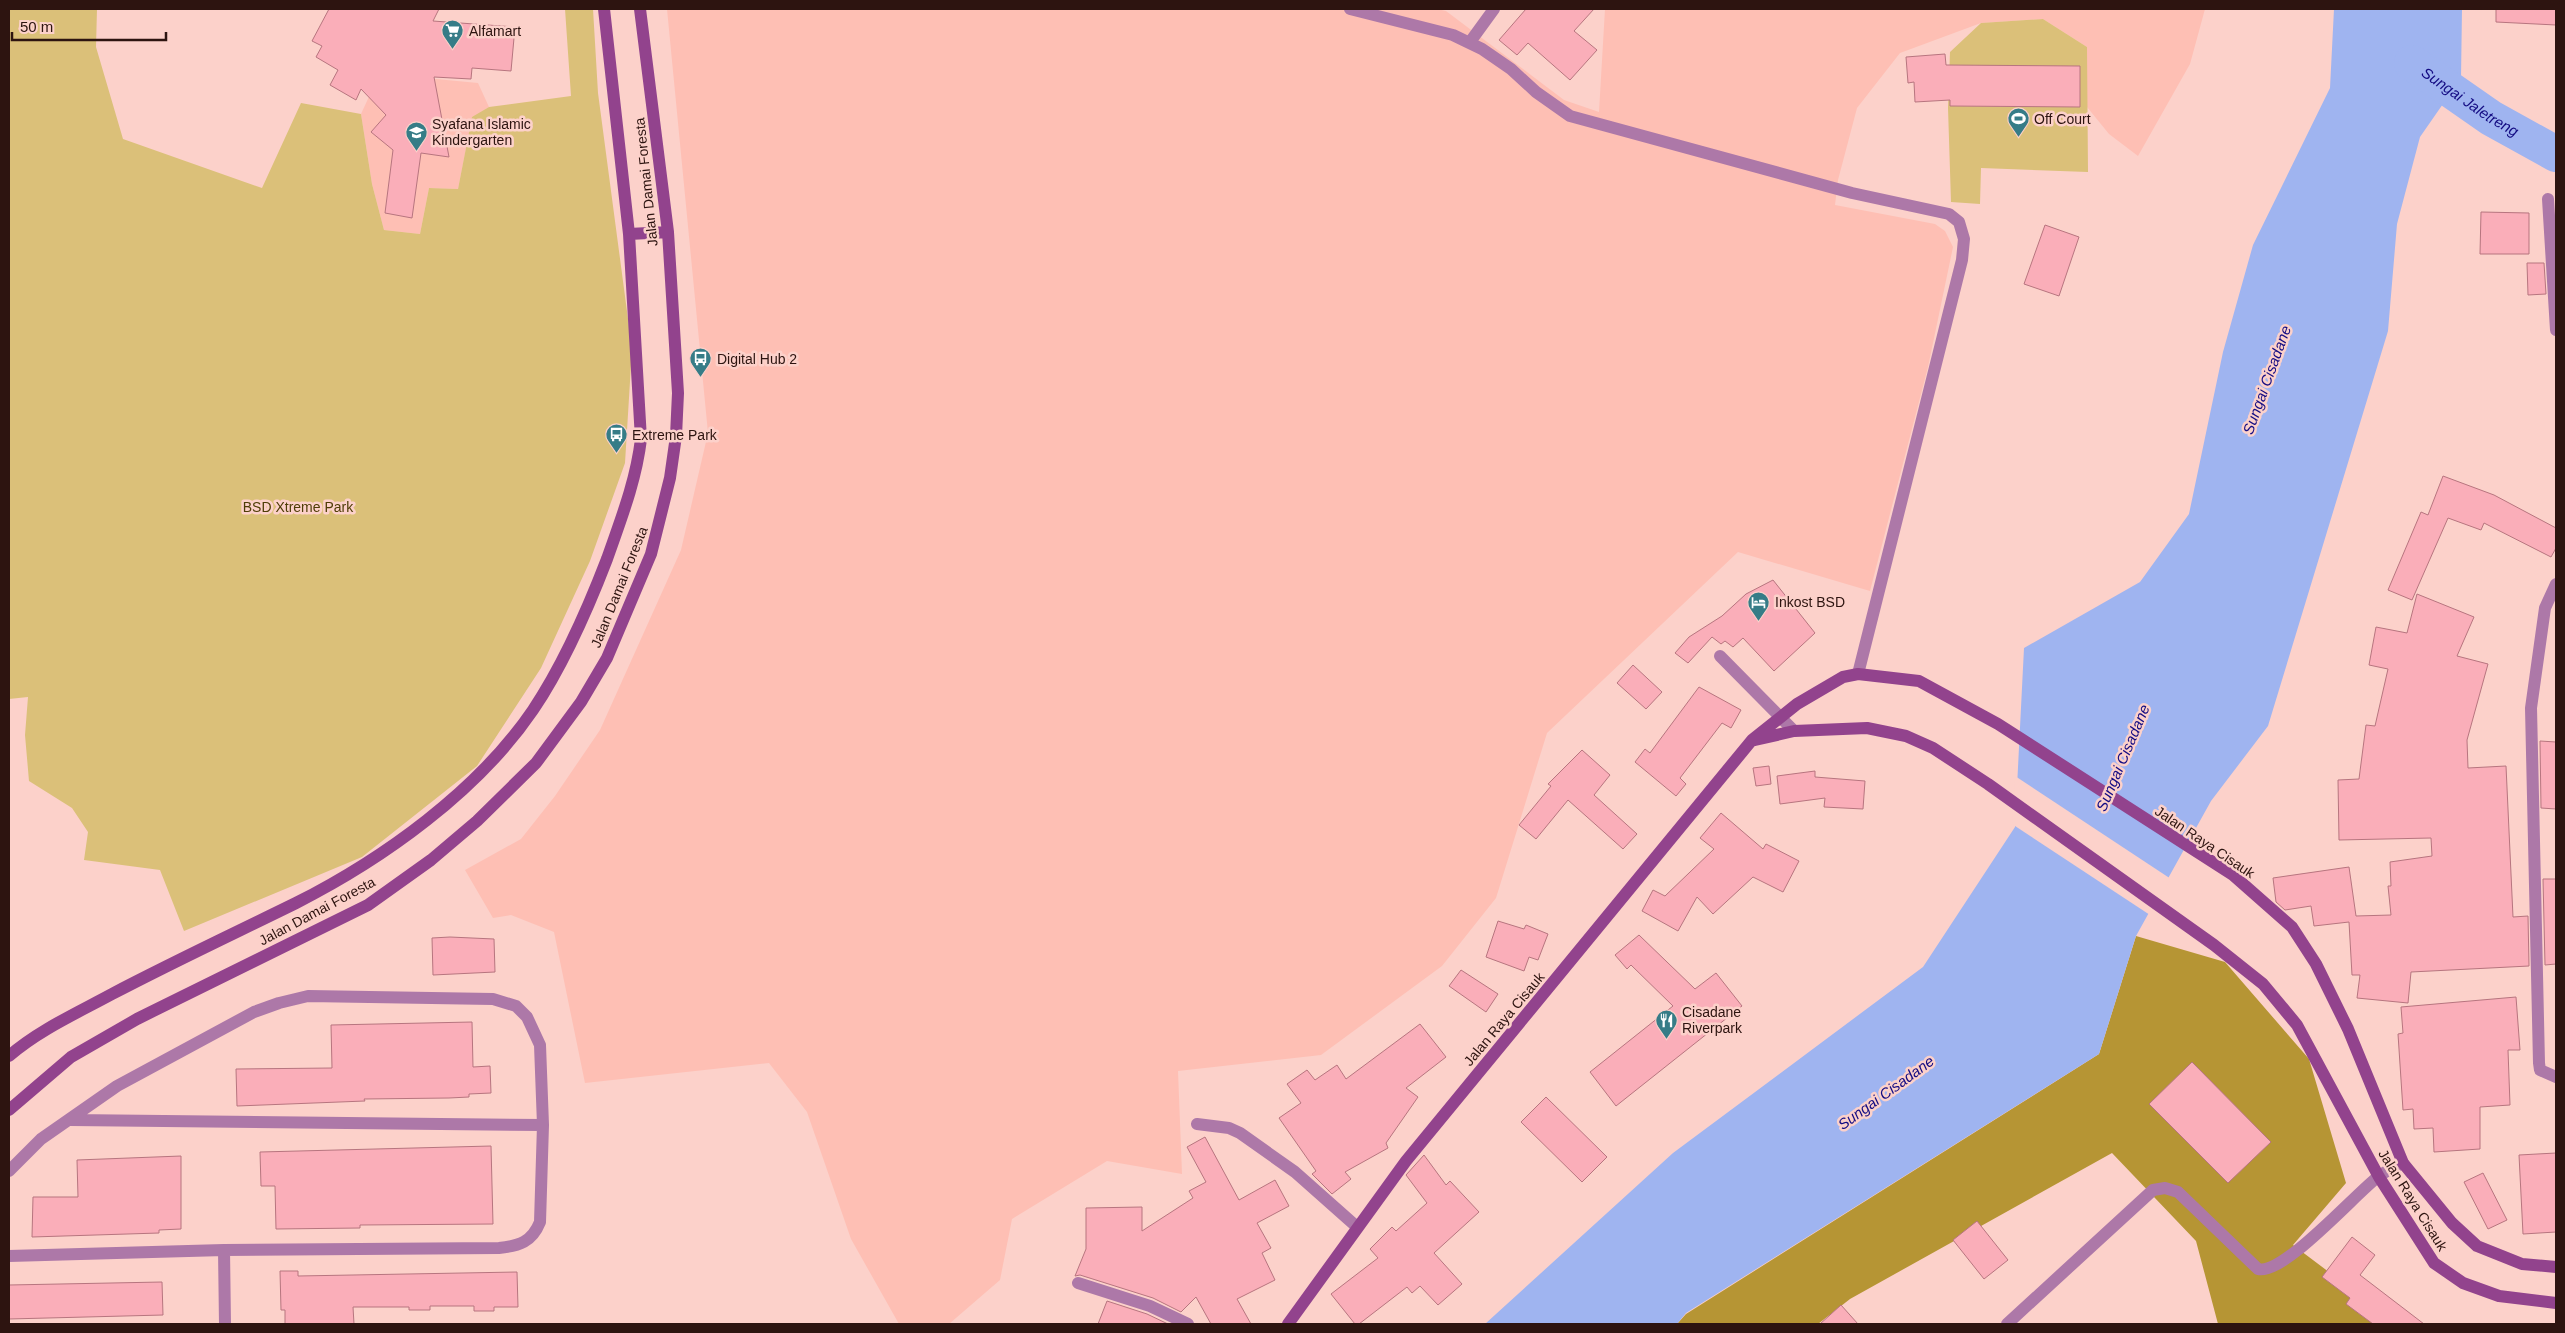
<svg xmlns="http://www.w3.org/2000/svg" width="2565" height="1333" font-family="Arial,sans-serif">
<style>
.built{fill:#febfb4}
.green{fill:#dbc079}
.forest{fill:#b69534}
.water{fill:#9fb4f0}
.pier{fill:#fcd1ca}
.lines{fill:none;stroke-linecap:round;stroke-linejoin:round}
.river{stroke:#9fb4f0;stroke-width:36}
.building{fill:#faaeb9;stroke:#b7757f}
.street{stroke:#ad78a8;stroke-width:12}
.secondary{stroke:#92438d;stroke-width:12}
.labels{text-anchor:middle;stroke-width:5;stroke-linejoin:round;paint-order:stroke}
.poi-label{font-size:14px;fill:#2d1410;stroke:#fcd1ca;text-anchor:start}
.street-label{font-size:14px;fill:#2d1410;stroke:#fcd1ca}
.park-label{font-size:14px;fill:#4e3d06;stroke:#fcd1ca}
.water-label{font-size:15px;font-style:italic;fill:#130b82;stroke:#fcd1ca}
</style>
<rect width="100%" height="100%" fill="#fcd1ca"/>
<!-- built -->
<path class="built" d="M667 9H1437L1446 11 1564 100 1599 112 1605 9H2205L2190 64 2138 156 2109 134 2087 107V47L2043 19 1981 23 1900 53 1857 108 1838 180 1835 205 1935 224 1945 231 1953 247 1928 367 1870 591 1738 552 1547 733 1496 898 1442 966 1321 1055 1178 1071 1182 1174 1107 1161 1012 1219 1000 1280 949 1324H899L851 1239 807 1112 769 1063 585 1083 554 932 511 915 493 918 465 870 521 839 555 796 600 730 681 550 708 433Z
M385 62 415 77 478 83 489 107 472 118 458 189 429 188 420 234 384 230 372 184 361 114Z"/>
<!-- green -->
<path class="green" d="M9 9H97L96 47 123 139 262 188 301 103 361 114 372 184 384 230 420 234 429 188 458 189 472 117 489 107 571 96 565 9H593L598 93 632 349 625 463 590 561 541 668 477 766 362 857 184 931 160 870 84 860 88 832 72 808 29 781 25 735 28 697 9 699Z
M2043 19 2087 47 2088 172 1981 168 1980 204 1951 202 1948 108 1950 52 1981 23Z"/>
<!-- forest -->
<path class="forest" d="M2136 936 2225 962 2309 1059 2346 1183 2293 1245 2398 1324H2218L2196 1241 2112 1153 1850 1299 1818 1324H1677L1686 1314 2099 1054Z"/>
<!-- water -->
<path class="water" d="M2334 9H2462L2461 78 2420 137 2397 224 2388 331 2268 726 2211 801 2136 936 2099 1054 1686 1313 1677 1324H1485L1673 1153 1923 967 2015 827 2024 648 2140 582 2189 514 2223 352 2253 245 2330 88Z"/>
<!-- pier -->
<path class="pier" d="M2015 776 2171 879 2150 915 2012 824Z"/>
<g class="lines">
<!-- river -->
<path class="river" id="s1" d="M2412 63 2491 118 2556 154"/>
</g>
<!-- building -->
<path class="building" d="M329 9H439L433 21 515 27 511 71 472 68 471 79 434 77 449 157 421 153 412 218 385 213 393 150 371 132 386 115 361 89 356 100 330 85 338 70 316 57 322 46 312 41Z
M1526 9H1594L1574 31 1597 50 1570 80 1528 43 1517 55 1499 40Z
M2496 9H2556V25L2496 22Z
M1945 54 1946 65 2080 66V107L1950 106V100L1915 102 1914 82 1908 83 1906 57Z
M2481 212 2529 213V254H2480Z
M2045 225 2079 237 2059 296 2024 284Z
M2527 263H2544L2546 294 2528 295Z
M2443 476 2494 495 2556 528V548L2551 557 2484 523 2481 530 2448 518 2412 600 2388 590 2421 512 2428 515Z
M1773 580 1815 633 1774 671 1743 638 1733 647 1725 641 1721 644 1712 637 1688 663 1675 653 1689 637 1722 616 1746 594Z
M2417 594 2474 617 2457 656 2488 664 2467 740 2468 768 2506 766 2513 917 2528 916 2529 966 2411 972 2408 1003 2357 998 2360 975H2352L2349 922 2314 926 2311 906 2285 910 2276 902 2273 878 2349 867 2356 916 2391 915 2388 886H2391L2390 862 2432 856 2431 838 2339 840 2338 780 2359 779 2366 725 2375 726 2388 669 2369 665 2376 627 2407 633Z
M1633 665 1662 692 1646 709 1617 683Z
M1699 687 1741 710 1731 728 1722 723 1680 778 1686 784 1676 796 1635 762 1645 749 1650 753Z
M2540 741 2556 742V809L2541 808Z
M1582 750 1610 775 1594 795 1637 834 1623 849 1568 800 1536 839 1519 825 1551 786 1548 784Z
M1769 766 1771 784 1756 786 1753 768Z
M1815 771V777L1865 781 1863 809 1824 807 1825 798 1780 804 1777 776Z
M1721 813 1763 849 1766 844 1799 861 1783 892 1753 877 1713 914 1697 897 1678 931 1642 911 1653 890 1665 896 1714 849 1700 838Z
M2543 879H2556V964L2545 965Z
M1498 921 1524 929 1526 925 1548 934 1538 960 1529 957 1524 971 1486 957Z
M1639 935 1695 989 1716 973 1742 1006 1616 1106 1590 1072 1673 1006 1631 965 1627 969 1615 955Z
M450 937 494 939 495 972 433 975 432 938Z
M1461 970 1498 994 1486 1012 1449 986Z
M2516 997 2520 1050H2508L2510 1105 2480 1107V1149L2434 1152 2433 1128 2414 1129 2413 1109 2403 1110 2398 1034 2403 1033 2401 1007Z
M472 1022 473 1067 490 1066 491 1093 469 1094V1097L449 1098 364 1099 365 1101 237 1106 236 1069 332 1068 331 1025Z
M1420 1024 1446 1057 1406 1088 1418 1097 1386 1143 1388 1148 1345 1172 1351 1179 1332 1194 1312 1174 1316 1171 1279 1118 1301 1103 1287 1084 1307 1070 1315 1080 1337 1065 1346 1079Z
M2192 1062 2271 1142 2228 1183 2149 1104Z
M1546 1097 1607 1157 1582 1182 1521 1122Z
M1205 1137 1239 1200 1275 1180 1289 1206 1257 1223 1271 1248 1262 1253 1275 1280 1237 1299 1251 1324H1211L1196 1297 1181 1312 1153 1298 1080 1275 1075 1276 1086 1249V1208L1142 1207V1231L1193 1198 1189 1191 1206 1182 1187 1147Z
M491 1146 493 1224 360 1225V1228L276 1229 275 1186H261L260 1152Z
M2556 1153V1232L2523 1234 2519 1155Z
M1424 1155 1446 1185 1450 1181 1479 1212 1434 1253 1462 1284 1438 1305 1420 1286 1412 1293 1407 1287 1359 1324H1355L1331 1294 1378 1258 1370 1249 1392 1227 1396 1231 1427 1203 1406 1175Z
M181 1156V1229L159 1230V1233L32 1237 33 1197H78L77 1160Z
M2483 1173 2507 1220 2488 1229 2464 1182Z
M1977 1221 2008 1260 1984 1279 1953 1240Z
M2352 1237 2375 1255 2360 1275 2424 1324H2373L2346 1304 2350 1298 2322 1277Z
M280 1271H298V1276L517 1272 518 1307H494V1311H474V1306H430V1310H409V1307H353L354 1324H285V1310H281Z
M162 1282 163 1315 9 1319V1285Z
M1107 1301 1147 1314 1168 1324H1098Z
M1841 1305 1858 1324H1820Z"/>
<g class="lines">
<!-- street -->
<path class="street" d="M1350 9 1453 35 1482 49 1511 69 1536 92 1570 116 1852 193 1949 214 1959 222 1964 239 1962 260 1858 674
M1470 42 1494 9
M2548 199 2556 330
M2556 584 2545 608 2531 708 2539 1063 2540 1070 2556 1077
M1720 656 1794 731
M71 1120 543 1125
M1197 1124 1229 1128 1240 1133 1295 1172 1357 1227
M9 1171 41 1139 117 1086 254 1012 279 1003 308 996 493 999 516 1006 527 1017 540 1045 543 1125 540 1222C532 1242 519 1246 499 1248L224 1250 225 1324
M9 1256 224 1250
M1078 1283 1150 1306 1188 1324
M2007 1324 2153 1190 2165 1188 2178 1192 2258 1269C2283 1276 2356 1193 2379 1176 2386 1171 2395 1167 2403 1163"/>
<!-- secondary -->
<path class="secondary" d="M629 234 668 232
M1755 740 1794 731 1867 728 1906 736 1933 748 1988 784 2214 945 2263 984 2297 1025 2379 1177 2434 1263 2463 1283 2499 1296 2556 1303
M9 1056C39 1030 77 1013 112 994 173 962 235 933 296 903 383 859 478 791 533 710 564 664 587 611 607 559 621 519 636 481 641 439L629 234 604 9
M9 1110 71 1057 137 1019 368 905 431 860 477 821 536 763 581 702 607 658 651 554 670 478 676 436 678 393 668 232 640 9
M1288 1324 1406 1161 1752 740 1797 704 1843 677 1858 674 1919 681 1998 724 2233 875 2292 927 2316 964 2348 1029 2403 1163 2452 1223 2477 1246 2522 1264 2556 1267"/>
</g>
<!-- icons -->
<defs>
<symbol id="supermarket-pin" viewBox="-11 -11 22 30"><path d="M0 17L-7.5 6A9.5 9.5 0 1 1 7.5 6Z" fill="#367c87" stroke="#fcd1ca"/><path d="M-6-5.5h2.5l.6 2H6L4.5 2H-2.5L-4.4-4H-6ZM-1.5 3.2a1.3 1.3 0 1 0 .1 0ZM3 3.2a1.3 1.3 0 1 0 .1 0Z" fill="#fff"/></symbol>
<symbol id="stadium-pin" viewBox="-11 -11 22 30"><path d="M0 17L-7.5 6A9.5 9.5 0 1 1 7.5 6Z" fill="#367c87" stroke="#fcd1ca"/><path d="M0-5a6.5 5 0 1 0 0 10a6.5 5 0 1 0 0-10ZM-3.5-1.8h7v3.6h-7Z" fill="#fff"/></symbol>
<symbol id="school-pin" viewBox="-11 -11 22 30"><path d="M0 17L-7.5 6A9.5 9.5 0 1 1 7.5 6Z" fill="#367c87" stroke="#fcd1ca"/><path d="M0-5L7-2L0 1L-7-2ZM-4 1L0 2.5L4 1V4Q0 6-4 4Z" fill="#fff"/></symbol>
<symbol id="bus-pin" viewBox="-11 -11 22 30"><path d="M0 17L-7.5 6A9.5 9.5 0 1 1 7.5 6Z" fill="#367c87" stroke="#fcd1ca"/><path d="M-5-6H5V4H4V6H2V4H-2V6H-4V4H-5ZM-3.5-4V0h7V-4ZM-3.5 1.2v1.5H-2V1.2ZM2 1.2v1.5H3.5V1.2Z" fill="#fff"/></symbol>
<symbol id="hotel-pin" viewBox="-11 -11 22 30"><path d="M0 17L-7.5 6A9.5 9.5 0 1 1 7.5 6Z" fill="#367c87" stroke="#fcd1ca"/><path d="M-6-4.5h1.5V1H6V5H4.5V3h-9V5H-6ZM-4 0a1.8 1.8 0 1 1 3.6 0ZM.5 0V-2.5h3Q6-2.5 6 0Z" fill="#fff"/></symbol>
<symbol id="restaurant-pin" viewBox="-11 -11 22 30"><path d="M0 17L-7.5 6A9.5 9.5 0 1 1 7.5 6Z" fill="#367c87" stroke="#fcd1ca"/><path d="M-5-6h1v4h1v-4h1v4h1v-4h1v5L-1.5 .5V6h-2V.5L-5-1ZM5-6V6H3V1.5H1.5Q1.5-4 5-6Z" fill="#fff"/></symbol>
</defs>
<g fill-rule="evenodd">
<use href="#supermarket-pin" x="440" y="18" width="25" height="34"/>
<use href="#stadium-pin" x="2006" y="106" width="25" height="34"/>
<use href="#school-pin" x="404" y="120" width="25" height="34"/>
<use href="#bus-pin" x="688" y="346" width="25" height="34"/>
<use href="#bus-pin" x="604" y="422" width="25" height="34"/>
<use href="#hotel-pin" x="1746" y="590" width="25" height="34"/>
<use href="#restaurant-pin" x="1654" y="1008" width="25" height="34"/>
</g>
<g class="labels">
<!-- poi labels -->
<g class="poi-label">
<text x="469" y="36">Alfamart</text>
<text x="2034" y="124">Off Court</text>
<text x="432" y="129">Syafana Islamic<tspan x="432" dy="16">Kindergarten</tspan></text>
<text x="717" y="364">Digital Hub 2</text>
<text x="632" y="440">Extreme Park</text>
<text x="1775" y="607">Inkost BSD</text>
<text x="1682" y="1017">Cisadane<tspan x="1682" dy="16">Riverpark</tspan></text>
</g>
<!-- street labels -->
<g class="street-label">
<text transform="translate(646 182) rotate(-96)" y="5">Jalan Damai Foresta</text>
<text transform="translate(619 587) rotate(-68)" y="5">Jalan Damai Foresta</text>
<text transform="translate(2205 842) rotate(34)" y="5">Jalan Raya Cisauk</text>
<text transform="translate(317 911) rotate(-28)" y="5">Jalan Damai Foresta</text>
<text transform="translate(1504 1019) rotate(-50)" y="5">Jalan Raya Cisauk</text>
<text transform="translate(2413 1200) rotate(58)" y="5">Jalan Raya Cisauk</text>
</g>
<!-- park labels -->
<g class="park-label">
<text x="298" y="512">BSD Xtreme Park</text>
</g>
<!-- water labels -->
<g class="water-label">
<text dy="5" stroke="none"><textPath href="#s1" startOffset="70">Sungai Jaletreng</textPath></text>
<text transform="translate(2267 380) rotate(-70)" y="5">Sungai Cisadane</text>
<text transform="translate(2123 758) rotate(-67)" y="5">Sungai Cisadane</text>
<text transform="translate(1886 1093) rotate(-36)" y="5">Sungai Cisadane</text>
</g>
</g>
<!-- border -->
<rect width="2565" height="1333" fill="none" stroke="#2d1410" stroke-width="20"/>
<!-- scale -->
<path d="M12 32v8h154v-8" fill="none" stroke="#2d1410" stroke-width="2.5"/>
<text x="20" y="32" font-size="15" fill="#2d1410" stroke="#fcd1ca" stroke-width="4" paint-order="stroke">50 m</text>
</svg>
